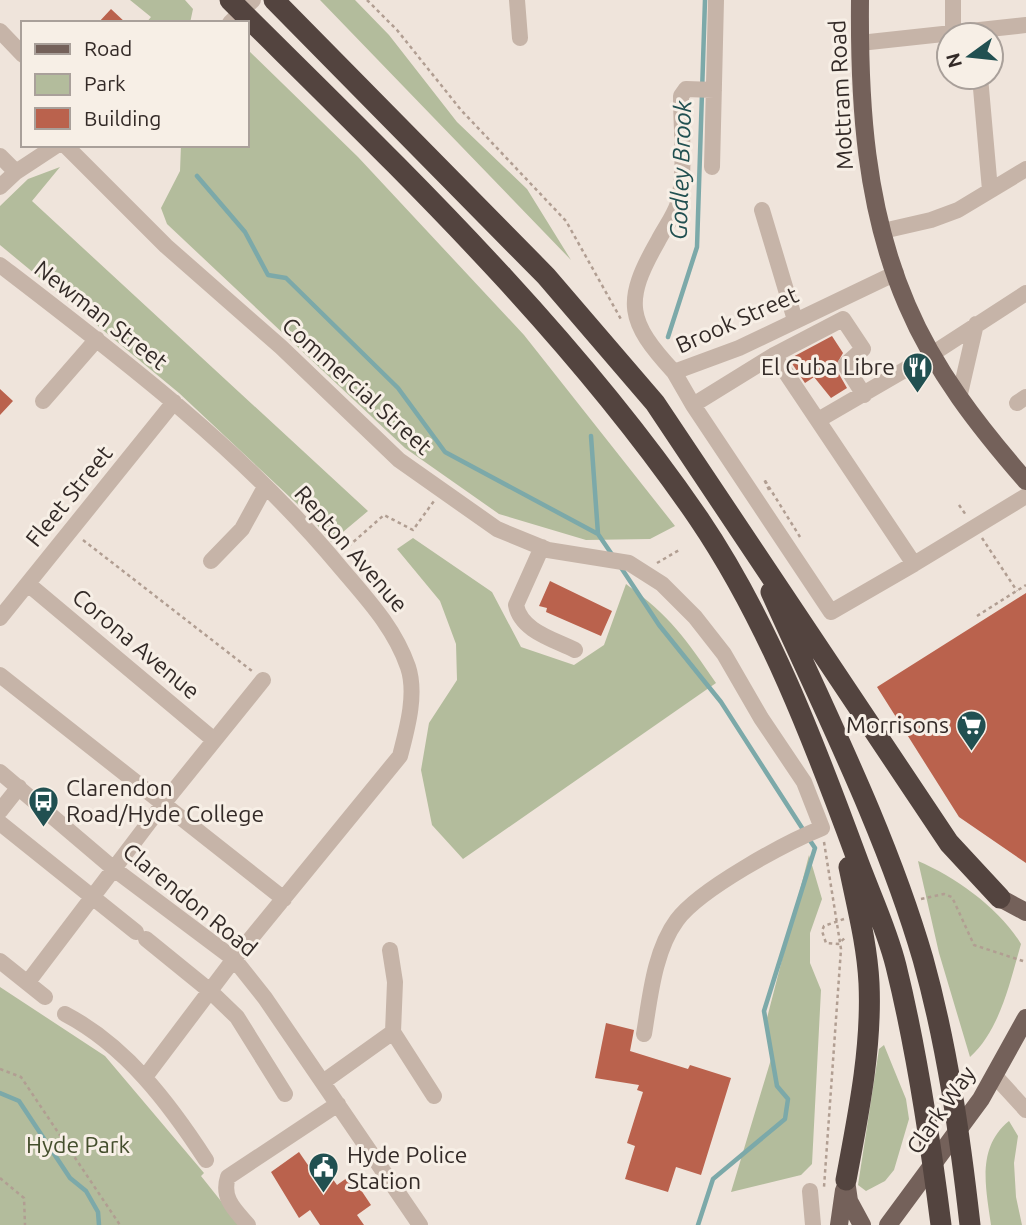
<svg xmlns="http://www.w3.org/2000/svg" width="1026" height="1225" font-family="Ubuntu,sans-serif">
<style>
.green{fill:#b3bc9c}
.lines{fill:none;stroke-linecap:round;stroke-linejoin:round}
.stream{stroke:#7ca9a9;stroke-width:4.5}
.building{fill:#ba624d}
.path{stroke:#b19e92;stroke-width:2.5;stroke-dasharray:3.5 3.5;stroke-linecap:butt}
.minor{stroke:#c6b4a8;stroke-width:16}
.major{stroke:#74615a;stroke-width:18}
.highway{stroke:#53443f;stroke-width:21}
.labels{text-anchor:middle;stroke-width:6;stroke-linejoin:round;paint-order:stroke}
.street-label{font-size:23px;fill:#332a27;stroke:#f7efe6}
.poi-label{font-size:23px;fill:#332a27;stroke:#f7efe6;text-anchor:end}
.park-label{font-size:23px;fill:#454f2d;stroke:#f7efe6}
.water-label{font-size:24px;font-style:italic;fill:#215051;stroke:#f7efe6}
</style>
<rect width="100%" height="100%" fill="#efe4db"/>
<!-- green -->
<path class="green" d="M130 0H185L193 9 190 23H146L151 17Z
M320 0H355L389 35 457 122 527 189 571 260Z
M247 49 358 157 524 335 675 526 650 539 586 540 499 514 405 448 167 224 161 208 180 171 181 145H247Z
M60 167 32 201 368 511 331 542 309 515 179 393 0 245V206L28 179Z
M413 538 492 592 521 647 574 665 604 645 626 584C670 616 686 639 716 683L463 859 432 825 421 770 429 723 457 680 456 644 440 601 397 549Z
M809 855 822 899 810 933V963L821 990 812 1164 801 1175 731 1192 772 1056 767 1018Z
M918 861C956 877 1000 909 1021 944 1010 982 1000 1030 970 1057L939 953Z
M0 987 105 1056 204 1173 201 1176 240 1225H0Z
M884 1045 906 1099 909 1119 894 1170 885 1181 866 1191 858 1185 879 1049Z
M1009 1121 1018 1136 1014 1163 1016 1197 1022 1225H991C986 1188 976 1148 1009 1121Z"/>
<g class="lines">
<!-- stream -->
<path class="stream" d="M197 176 245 232 268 275 286 278 398 388 445 452 598 534 613 556
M668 337 697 247 705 0
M591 436 598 534
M620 566 659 625 721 702 804 831
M0 1093 19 1101 70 1178 86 1191 98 1212 99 1225
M698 1225 713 1179 785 1119 788 1099 777 1086 764 1011 815 848 809 839"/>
</g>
<!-- building -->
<path class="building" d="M111 9 126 23H98Z
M832 336 843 353 835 367 847 388 831 398 814 377 805 383 789 359Z
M0 389 13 401 0 415Z
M550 581 612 611 601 636 546 612 547 608 539 606Z
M1026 593V863L959 817 877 687Z
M606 1023 634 1030 630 1051 688 1069 690 1065 731 1078 701 1175 676 1167 668 1192 625 1179 635 1146 627 1143 643 1092 637 1090 639 1085 595 1078Z
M299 1152 310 1168 320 1161 337 1185 351 1175 371 1205 357 1215 364 1225H320L310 1210 299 1218 271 1172Z"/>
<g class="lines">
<!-- path -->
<path class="path" d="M367 0 397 30 461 110 566 221 622 321
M769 490 764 479 800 537
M959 505 966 515
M982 538 1017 591
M83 540 252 671
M343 551 384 515 413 530 434 501
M657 563 681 549
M977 616 1026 585
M824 842 841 949 824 1187
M921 899 944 894 952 897 974 945 1026 962
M844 919 824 926 822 931 826 943 838 944 846 937
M0 1069 21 1077 120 1225
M0 1178 24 1198 25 1225"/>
<!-- minor -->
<path class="minor" d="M517 0 520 38
M953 0V33
M230 23 253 0
M0 31 23 55
M860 43 1026 25
M980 77 990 190
M714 90 686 89 681 96C681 127 686 173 678 203 674 216 664 229 658 241 623 302 627 321 674 372L739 348 896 273
M65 145 166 246 281 347 399 460 497 529 548 550 629 563 662 584 695 617 724 654 761 718 804 782 822 828C785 843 700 889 677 920 654 951 650 998 644 1034
M0 156 16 172
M712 167 716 0
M0 187 16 172 57 145
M762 210 795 320
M883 231 931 220 958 210 1026 169
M0 265C120 357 243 450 340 567 367 599 394 627 408 667 417 694 407 729 400 756L234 959 145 1077
M774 355 914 564 1026 496
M674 372 693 405
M864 395 845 365 863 349 843 319 774 355 693 405 831 612 914 564
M959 398 976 324
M43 401 97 339
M1017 403 1026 397
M820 419 932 354 1026 293
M542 547 516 605C521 631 553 639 575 650
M211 561 242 529 265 487
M28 584 214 740
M0 618 174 402
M0 675 284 899
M0 772 114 869 234 959 265 998 420 1225
M0 811 19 787
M0 823 136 932
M146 939 210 991 237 1017 285 1094
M390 950 395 982 393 1032
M0 961 45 997
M28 982 163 804 263 680
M65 1014C126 1046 169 1103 206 1160
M995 1076 1026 1110
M323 1082 393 1032 434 1096
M810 1191 813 1225
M248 1225C235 1210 221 1198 228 1177L338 1104"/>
<!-- major -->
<path class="major" d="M860 0C859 103 865 208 907 305 935 371 979 427 1026 481
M1000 898 1026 912
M846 1180 849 1201 862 1225
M839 1225 844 1190
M888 1225 981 1099 1026 1018"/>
<!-- highway -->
<path class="highway" d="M230 0C395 164 567 326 699 519 768 621 814 742 856 856 869 892 887 929 896 966 917 1051 930 1138 941 1225
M274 0 546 276 655 403 949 843 1000 898
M771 592C825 712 886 832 923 959 947 1045 960 1136 970 1225
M846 1180C858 1116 872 1049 869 983 867 944 857 906 849 867"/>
</g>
<!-- icons -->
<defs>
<symbol id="restaurant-pin" viewBox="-11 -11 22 30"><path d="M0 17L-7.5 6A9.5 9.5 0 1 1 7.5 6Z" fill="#215051" stroke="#f7efe6"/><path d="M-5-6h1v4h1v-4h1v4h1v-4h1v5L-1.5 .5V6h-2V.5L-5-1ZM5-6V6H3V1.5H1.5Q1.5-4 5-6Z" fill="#fff"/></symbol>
<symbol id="supermarket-pin" viewBox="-11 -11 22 30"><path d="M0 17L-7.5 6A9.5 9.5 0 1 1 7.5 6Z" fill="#215051" stroke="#f7efe6"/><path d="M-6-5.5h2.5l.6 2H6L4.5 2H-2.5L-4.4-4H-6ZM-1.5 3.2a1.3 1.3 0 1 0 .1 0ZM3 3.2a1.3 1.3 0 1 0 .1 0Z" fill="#fff"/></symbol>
<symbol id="bus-pin" viewBox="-11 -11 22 30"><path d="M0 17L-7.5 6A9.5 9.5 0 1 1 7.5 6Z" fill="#215051" stroke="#f7efe6"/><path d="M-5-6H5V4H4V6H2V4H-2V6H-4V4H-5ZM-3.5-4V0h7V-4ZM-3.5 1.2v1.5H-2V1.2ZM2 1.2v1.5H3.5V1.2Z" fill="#fff"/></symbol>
<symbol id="civic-pin" viewBox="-11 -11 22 30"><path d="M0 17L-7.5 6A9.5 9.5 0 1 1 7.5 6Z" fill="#215051" stroke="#f7efe6"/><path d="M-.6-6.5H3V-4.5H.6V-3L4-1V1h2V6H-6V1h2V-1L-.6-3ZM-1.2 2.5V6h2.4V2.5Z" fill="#fff"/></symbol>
</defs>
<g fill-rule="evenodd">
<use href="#restaurant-pin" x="900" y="350" width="35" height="47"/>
<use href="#supermarket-pin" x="954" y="708" width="35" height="47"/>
<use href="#bus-pin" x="26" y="784" width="35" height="47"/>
<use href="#civic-pin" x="306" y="1150" width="35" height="47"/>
</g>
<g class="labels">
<!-- street labels -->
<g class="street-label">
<text transform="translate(841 95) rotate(-93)" y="8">Mottram Road</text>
<text transform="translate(101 315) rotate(38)" y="8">Newman Street</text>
<text transform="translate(737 320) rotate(-24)" y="8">Brook Street</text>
<text transform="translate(357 386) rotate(42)" y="8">Commercial Street</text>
<text transform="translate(69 496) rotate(-51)" y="8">Fleet Street</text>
<text transform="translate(351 549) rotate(49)" y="8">Repton Avenue</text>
<text transform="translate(136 644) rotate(40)" y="8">Corona Avenue</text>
<text transform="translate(190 900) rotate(39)" y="8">Clarendon Road</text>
<text transform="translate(941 1110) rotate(-55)" y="8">Clark Way</text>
</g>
<!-- poi labels -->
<g class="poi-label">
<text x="895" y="375">El Cuba Libre</text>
<text x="949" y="733">Morrisons</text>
<text x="66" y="796" text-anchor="start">Clarendon<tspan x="66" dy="26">Road/Hyde College</tspan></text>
<text x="347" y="1163" text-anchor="start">Hyde Police<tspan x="347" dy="26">Station</tspan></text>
</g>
<!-- park labels -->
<g class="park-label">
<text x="78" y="1153">Hyde Park</text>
</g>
<!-- water labels -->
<g class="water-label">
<text transform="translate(681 170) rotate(-88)" y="8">Godley Brook</text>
</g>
</g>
<!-- legend -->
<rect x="21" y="21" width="228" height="126" fill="#f7efe6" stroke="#a9a09a" stroke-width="2"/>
<rect x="35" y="44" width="35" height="10" fill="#74615a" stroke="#a9a09a" stroke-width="2"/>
<text x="84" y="56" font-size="21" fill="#332a27">Road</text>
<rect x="35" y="74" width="35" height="21" fill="#b3bc9c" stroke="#a9a09a" stroke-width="2"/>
<text x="84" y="91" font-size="21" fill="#332a27">Park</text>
<rect x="35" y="108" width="35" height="21" fill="#ba624d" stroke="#a9a09a" stroke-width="2"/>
<text x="84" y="126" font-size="21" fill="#332a27">Building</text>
<!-- north arrow -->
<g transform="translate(970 56) rotate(255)"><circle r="33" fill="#f7efe6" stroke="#a9a09a" stroke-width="2"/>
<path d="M0-5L12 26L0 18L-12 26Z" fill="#215051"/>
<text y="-10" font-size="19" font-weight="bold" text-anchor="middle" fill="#332a27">N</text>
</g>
</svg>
